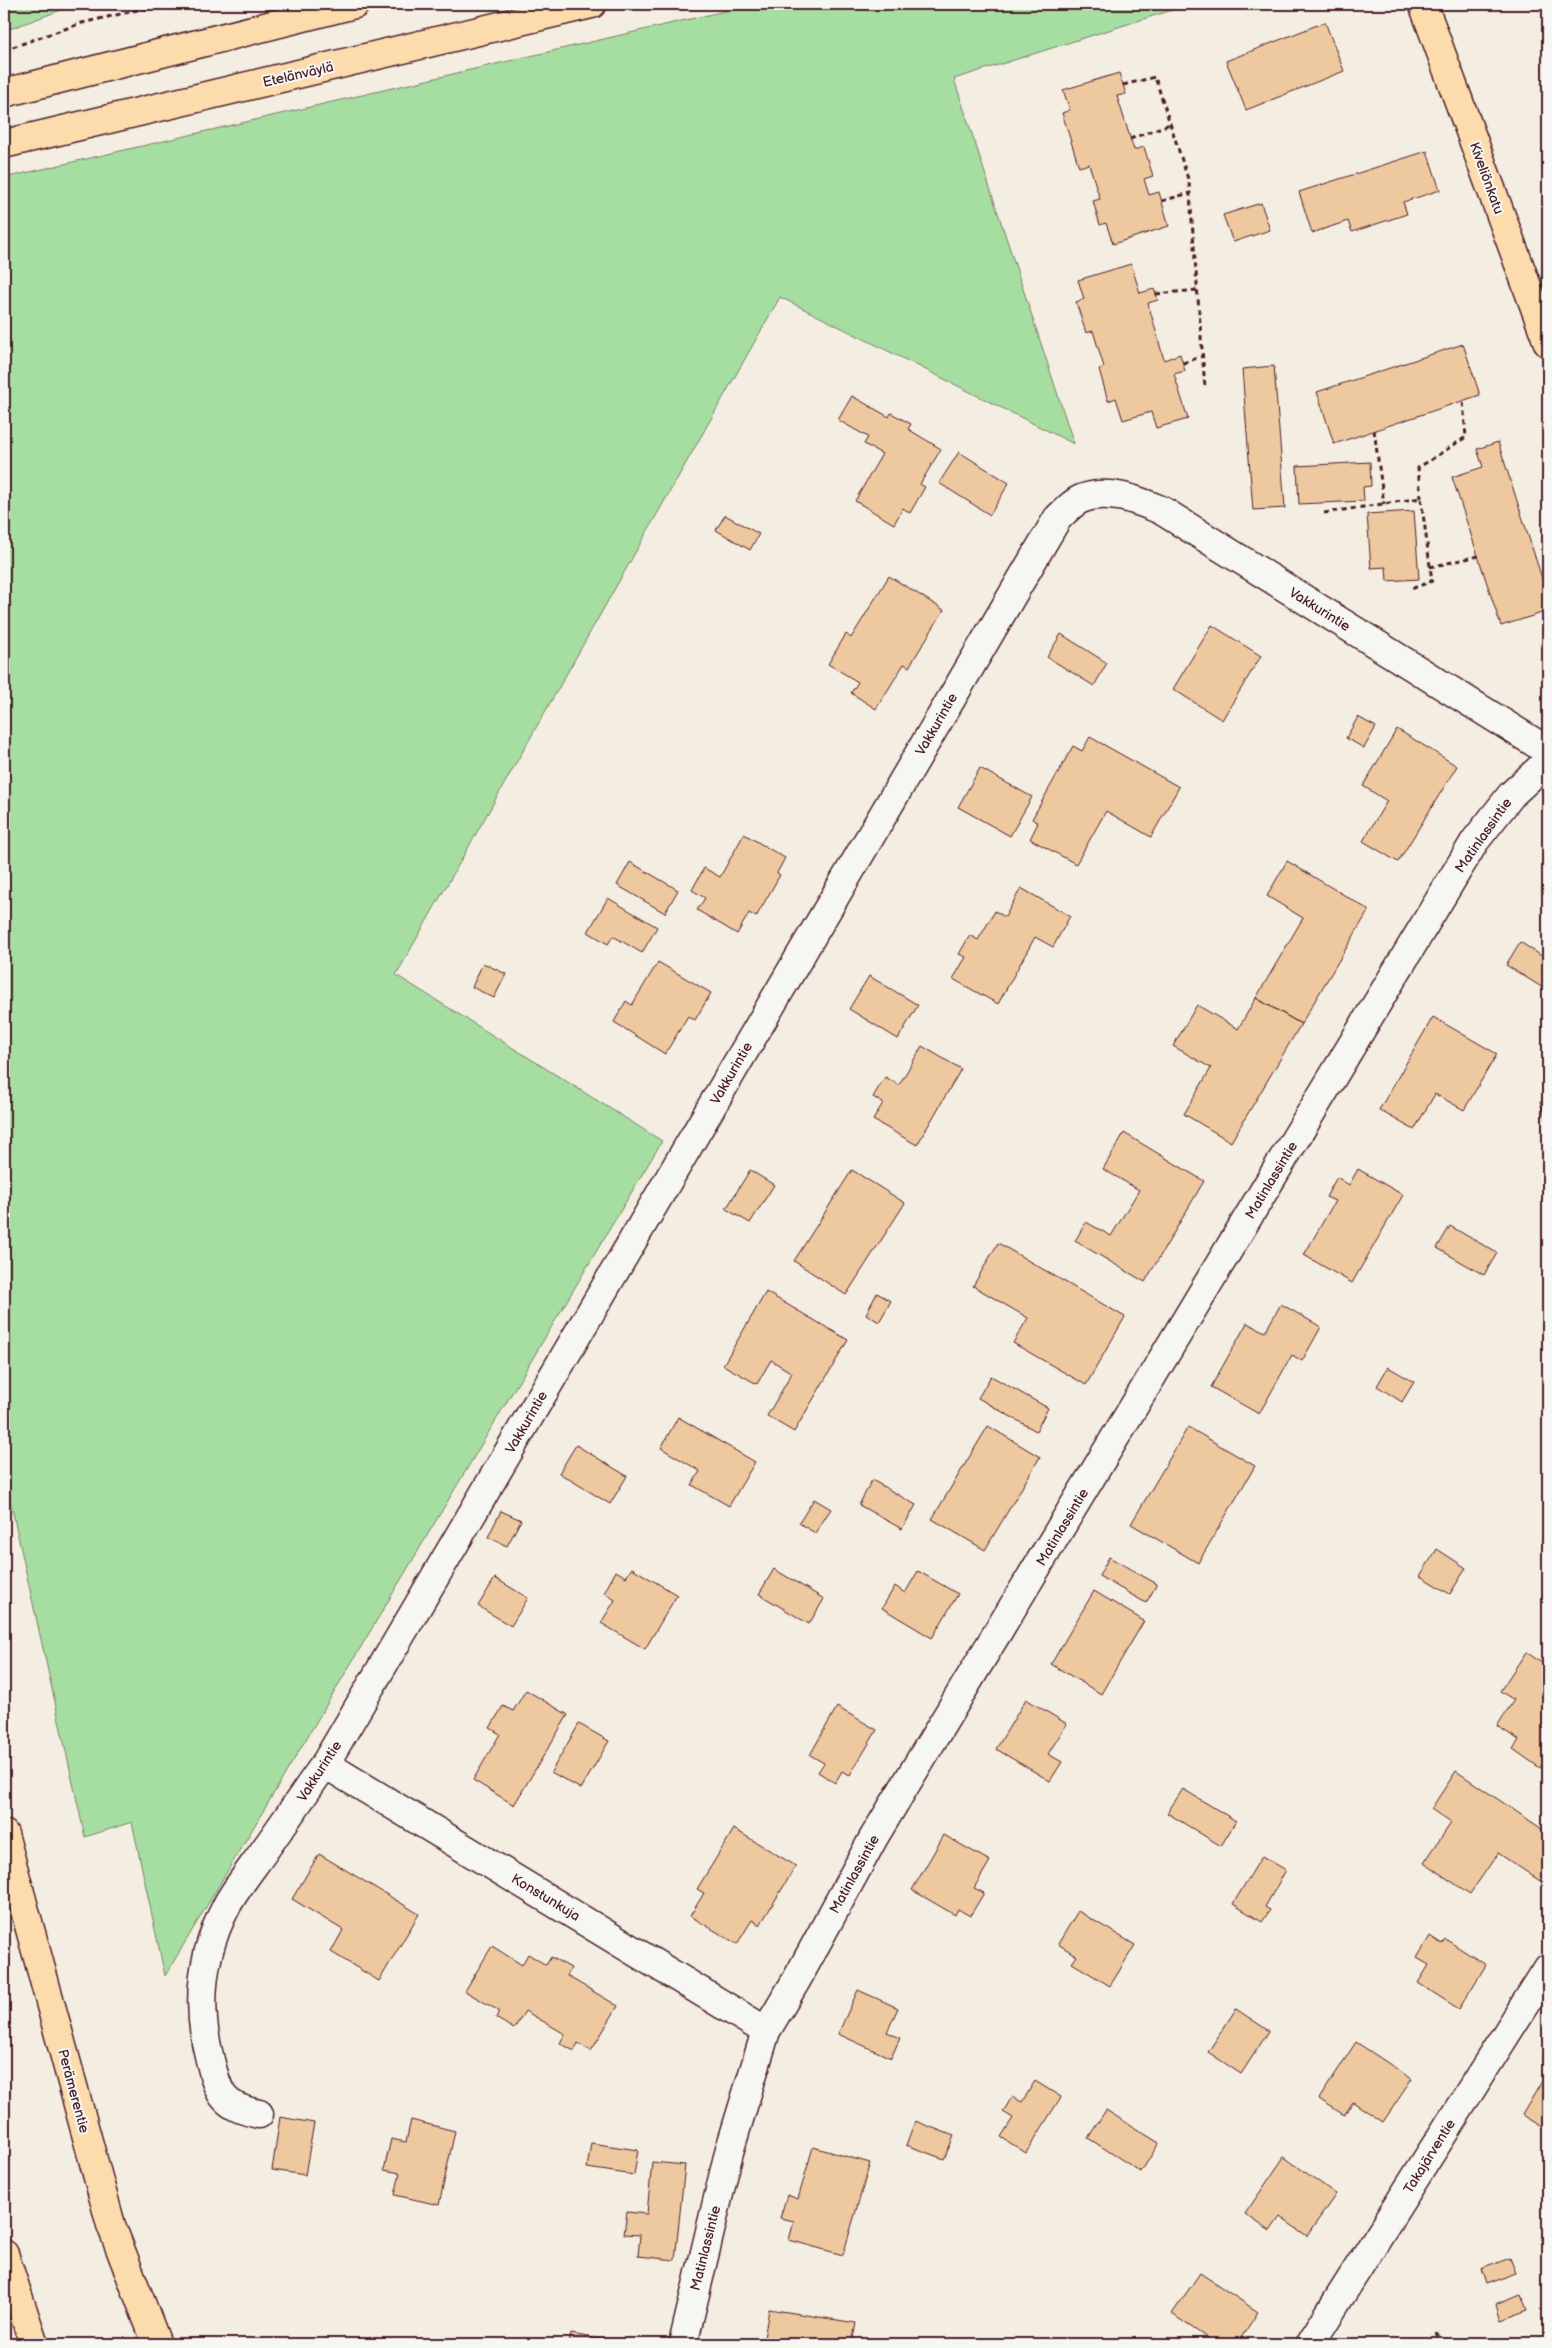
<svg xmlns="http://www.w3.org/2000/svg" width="1552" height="2348" font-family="'Balsamiq Sans',sans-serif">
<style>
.green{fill:#a6dea2;stroke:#787e66}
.building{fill:#eec89e;stroke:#4a1f2b}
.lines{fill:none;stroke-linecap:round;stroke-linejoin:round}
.minor-casing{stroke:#4a1f2b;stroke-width:31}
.major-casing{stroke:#4a1f2b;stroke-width:31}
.highway-casing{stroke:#4a1f2b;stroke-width:31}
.path{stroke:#4a1f2b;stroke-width:3;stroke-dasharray:5 4;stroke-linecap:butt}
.minor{stroke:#f6f6f2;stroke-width:28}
.major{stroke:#fcdcac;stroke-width:28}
.highway{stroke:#fcdcac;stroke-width:28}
.labels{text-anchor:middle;stroke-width:4;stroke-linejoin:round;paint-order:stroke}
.street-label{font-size:14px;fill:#4a1f2b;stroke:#f6f6f2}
</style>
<rect width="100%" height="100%" fill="#f4ede1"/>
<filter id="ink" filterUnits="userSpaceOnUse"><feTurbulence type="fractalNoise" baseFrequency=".02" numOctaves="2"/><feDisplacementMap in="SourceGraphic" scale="10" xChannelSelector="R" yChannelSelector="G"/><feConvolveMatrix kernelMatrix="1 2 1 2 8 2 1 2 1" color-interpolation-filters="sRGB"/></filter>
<g filter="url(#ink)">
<!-- green -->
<path class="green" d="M4 4H87L61 10 4 31Z
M755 4H1191L954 79 1074 444 780 297 396 975 662 1141 165 1976 132 1822 85 1837 4 1473V178Z"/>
<!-- building -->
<path class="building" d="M1529 4H1546L1531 9Z
M1325 22 1344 71 1246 110 1226 61Z
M1119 73 1126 94 1117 96 1134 150 1144 147 1153 176 1144 179 1149 195 1159 192 1169 226 1113 244 1106 223 1100 225 1093 201 1100 199 1089 164 1079 167 1062 113 1070 110 1063 90Z
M1427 151 1440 190 1403 202 1407 214 1352 232 1348 221 1312 233 1299 192Z
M1261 203 1270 230 1233 242 1223 215Z
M1131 264 1140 293 1154 289 1158 300 1148 303 1164 360 1180 354 1185 371 1174 374 1188 419 1156 428 1151 412 1123 420 1116 398 1108 401 1099 369 1104 367 1093 331 1086 333 1076 302 1084 299 1078 280Z
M1463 344 1480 395 1334 444 1317 392Z
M1274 366 1285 508 1253 510 1242 369Z
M852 396 889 417 891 413 911 424 908 429 941 449 920 484 925 487 910 513 903 508 894 524 855 501 882 454 864 444 868 437 838 420Z
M1498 442 1548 597V611L1501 626 1452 477 1483 467 1477 449Z
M959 452 1009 483 990 515 939 483Z
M1370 462 1371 486 1363 487 1364 501 1299 504 1297 466Z
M1414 511 1419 579 1387 581 1386 567 1371 568 1367 514Z
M725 515 759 534 750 550 716 530Z
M889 576 944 610 909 667 904 664 876 709 851 693 858 682 828 664 846 634 851 638Z
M1212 625 1261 656 1222 720 1173 689Z
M1061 634 1107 663 1094 686 1047 657Z
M1358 717 1376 727 1364 748 1346 738Z
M1397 729 1457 766 1398 862 1363 841 1387 801 1363 786Z
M1090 737 1179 787 1151 837 1106 811 1076 864 1030 839 1038 823 1032 819 1073 746 1082 751Z
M980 768 1032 797 1010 836 958 807Z
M744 834 785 858 777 873 780 875 756 917 749 913 737 934 697 910 705 898 692 890 704 868 720 877Z
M1287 861 1369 910 1301 1024 1256 998 1303 918 1267 896Z
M630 862 678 890 665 913 617 885Z
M1021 888 1070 916 1053 947 1035 937 998 1004 953 979 966 957 959 954 970 935 978 940 995 911 1005 917Z
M608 898 657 927 642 953 613 936 608 944 588 932Z
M1520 942 1548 960V991L1506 965Z
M658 962 711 993 695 1020 688 1016 665 1054 614 1022 626 1001 632 1005Z
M483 963 506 974 494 998 472 987Z
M869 976 918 1005 898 1039 849 1009Z
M1256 998 1301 1024 1231 1142 1184 1114 1211 1068 1173 1046 1197 1005 1238 1029Z
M1433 1017 1497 1054 1464 1110 1435 1094 1414 1130 1379 1110Z
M922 1046 961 1069 917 1145 873 1120 883 1103 873 1097 885 1077 899 1085Z
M1548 1099V1125L1540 1102Z
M1124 1133 1204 1181 1145 1282 1075 1241 1086 1222 1111 1236 1139 1190 1103 1169Z
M1358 1169 1403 1195 1352 1283 1304 1255 1335 1201 1326 1197 1337 1177 1349 1185Z
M750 1170 774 1185 750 1223 726 1209Z
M852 1170 905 1203 846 1295 794 1261Z
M1450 1226 1497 1253 1484 1275 1437 1248Z
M998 1243 1125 1317 1086 1385 1013 1343 1028 1318 973 1286Z
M766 1292 848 1340 794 1432 767 1416 792 1373 771 1360 757 1384 723 1365Z
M877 1293 891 1301 879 1322 866 1314Z
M1281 1304 1321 1327 1302 1361 1292 1355 1259 1414 1211 1387 1247 1323 1265 1332Z
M1388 1367 1414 1382 1402 1402 1377 1386Z
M991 1376 1048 1408 1036 1431 978 1398Z
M678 1417 755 1462 729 1506 692 1485 700 1471 661 1448Z
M988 1426 1040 1457 985 1550 932 1519Z
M1188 1427 1255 1466 1198 1563 1131 1524Z
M576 1445 627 1476 610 1504 559 1473Z
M872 1480 916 1505 902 1529 859 1505Z
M814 1499 831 1509 815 1533 799 1523Z
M501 1511 521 1520 507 1546 488 1537Z
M1437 1549 1466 1568 1450 1594 1420 1576Z
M1109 1557 1157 1584 1146 1603 1099 1576Z
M632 1568 677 1595 645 1649 601 1623 615 1600 604 1593 616 1571 626 1577Z
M774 1569 824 1599 809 1624 759 1594Z
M918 1571 958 1594 932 1638 882 1608 895 1586 905 1593Z
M495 1578 528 1598 511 1626 478 1606Z
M1094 1591 1144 1621 1101 1694 1051 1664Z
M1526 1652 1548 1667V1756L1540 1768 1513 1749 1519 1740 1497 1726 1514 1700 1500 1691Z
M526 1690 568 1715 514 1805 473 1780 500 1734 490 1728 503 1706 513 1711Z
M1026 1699 1067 1724 1048 1754 1062 1762 1050 1781 996 1749Z
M837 1707 877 1730 850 1775 842 1771 835 1783 818 1772 824 1763 810 1755Z
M579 1724 609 1741 581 1789 551 1772Z
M1456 1771 1548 1833V1870L1540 1881 1498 1853 1470 1894 1424 1863 1451 1823 1431 1809Z
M1183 1789 1236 1821 1221 1846 1167 1813Z
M734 1829 796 1866 760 1925 752 1920 737 1944 690 1916 704 1893 697 1889Z
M944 1835 990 1861 974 1888 984 1893 970 1916 958 1909 955 1915 912 1890Z
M319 1854 419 1914 379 1981 331 1952 343 1930 292 1899Z
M1262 1856 1286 1870 1265 1907 1270 1910 1262 1922 1233 1904Z
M1078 1911 1135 1945 1110 1986 1072 1963 1077 1956 1058 1944Z
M1430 1936 1442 1944 1445 1939 1486 1965 1459 2009 1418 1983 1429 1965 1417 1958Z
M492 1946 522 1965 528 1954 546 1965 551 1957 571 1968 567 1976 618 2006 591 2051 578 2043 574 2051 560 2043 565 2034 525 2011 514 2029 496 2018 499 2011 465 1991Z
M858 1990 898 2008 887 2032 900 2038 891 2058 838 2034Z
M1236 2009 1269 2031 1241 2074 1208 2052Z
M1356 2042 1412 2079 1383 2122 1353 2102 1344 2115 1319 2099Z
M1548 2071V2131L1522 2115Z
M1035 2081 1061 2097 1026 2153 1001 2137 1013 2118 1003 2112 1012 2097 1022 2102Z
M1106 2110 1159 2143 1141 2172 1088 2138Z
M280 2117 314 2123 305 2175 272 2170Z
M411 2120 455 2131 439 2205 395 2195 400 2173 384 2170 391 2139 406 2142Z
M915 2121 954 2136 944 2159 906 2145Z
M591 2143 638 2150 634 2175 587 2168Z
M813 2147 870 2163 843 2255 789 2240 794 2221 780 2218 787 2195 798 2199Z
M1284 2157 1336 2194 1307 2236 1280 2217 1270 2231 1245 2214Z
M652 2162 685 2165 675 2260 638 2256 640 2235 624 2234 627 2212 647 2214Z
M1510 2258 1516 2273 1486 2284 1481 2269Z
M1200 2273 1258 2312 1237 2344H1216L1172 2314Z
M1522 2294 1528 2310 1500 2320 1495 2304Z
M769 2309 856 2323 852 2344H763Z
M571 2334 612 2341V2344H569Z
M1118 2341V2344H1059Z"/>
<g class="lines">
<defs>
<path id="minor" d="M325 1764 766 2031
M259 2114C222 2106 219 2095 210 2060 196 2007 201 1954 227 1905 238 1885 253 1867 266 1848 286 1820 305 1792 325 1764L1057 519C1064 512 1072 503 1081 499 1107 488 1137 500 1161 510L1548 751
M683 2344 729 2152 766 2031 797 1979 874 1837 1475 841 1512 794 1548 761
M1310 2344 1548 1968"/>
<path id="major" d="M1423 4 1548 343
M4 93 355 4
M4 144 592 4"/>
<path id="highway" d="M4 1834 111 2225 157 2344
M4 2254 34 2344"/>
</defs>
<!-- minor casing -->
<use href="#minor" class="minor-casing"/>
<!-- major casing -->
<use href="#major" class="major-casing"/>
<!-- highway casing -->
<use href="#highway" class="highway-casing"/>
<!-- path -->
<path class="path" d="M4 50 82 23 163 4
M1123 85 1155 77 1189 182 1205 388
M1130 139 1170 124
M1162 201 1190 193
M1156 294 1197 290
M1183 363 1203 356
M1374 430 1384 504
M1421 498 1418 468 1466 437 1463 401
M1324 513 1421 498 1432 581 1411 589
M1430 567 1479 556
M1547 2316H1548
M1437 2333 1441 2344"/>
<!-- minor -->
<use href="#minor" class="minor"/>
<!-- major -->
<use href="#major" class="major"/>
<!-- highway -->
<use href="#highway" class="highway"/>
</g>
</g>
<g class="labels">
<!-- street labels -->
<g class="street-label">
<text transform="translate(298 74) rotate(-13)" y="5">Etelänväylä</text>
<text transform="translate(1487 178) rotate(70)" y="5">Kiveliönkatu</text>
<text transform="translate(1320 609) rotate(32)" y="5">Vakkurintie</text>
<text transform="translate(936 724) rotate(-60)" y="5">Vakkurintie</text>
<text transform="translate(1483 835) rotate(-55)" y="5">Matinlassintie</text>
<text transform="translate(731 1073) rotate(-60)" y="5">Vakkurintie</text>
<text transform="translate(1271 1180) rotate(-59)" y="5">Matinlassintie</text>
<text transform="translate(526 1422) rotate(-60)" y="5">Vakkurintie</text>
<text transform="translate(1062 1527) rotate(-59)" y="5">Matinlassintie</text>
<text transform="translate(319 1771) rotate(-57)" y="5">Vakkurintie</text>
<text transform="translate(854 1874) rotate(-61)" y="5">Matinlassintie</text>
<text transform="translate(546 1897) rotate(31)" y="5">Konstunkuja</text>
<text transform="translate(74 2091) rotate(75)" y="5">Perämerentie</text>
<text transform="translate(1429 2156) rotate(-58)" y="5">Takajärventie</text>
<text transform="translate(705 2248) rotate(-76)" y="5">Matinlassintie</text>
</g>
</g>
<!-- margin -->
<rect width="1552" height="2348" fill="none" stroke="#f6f6f2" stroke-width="20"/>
<rect x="10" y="10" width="1532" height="2328" fill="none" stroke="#4a1f2b" stroke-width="2" filter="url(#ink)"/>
</svg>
